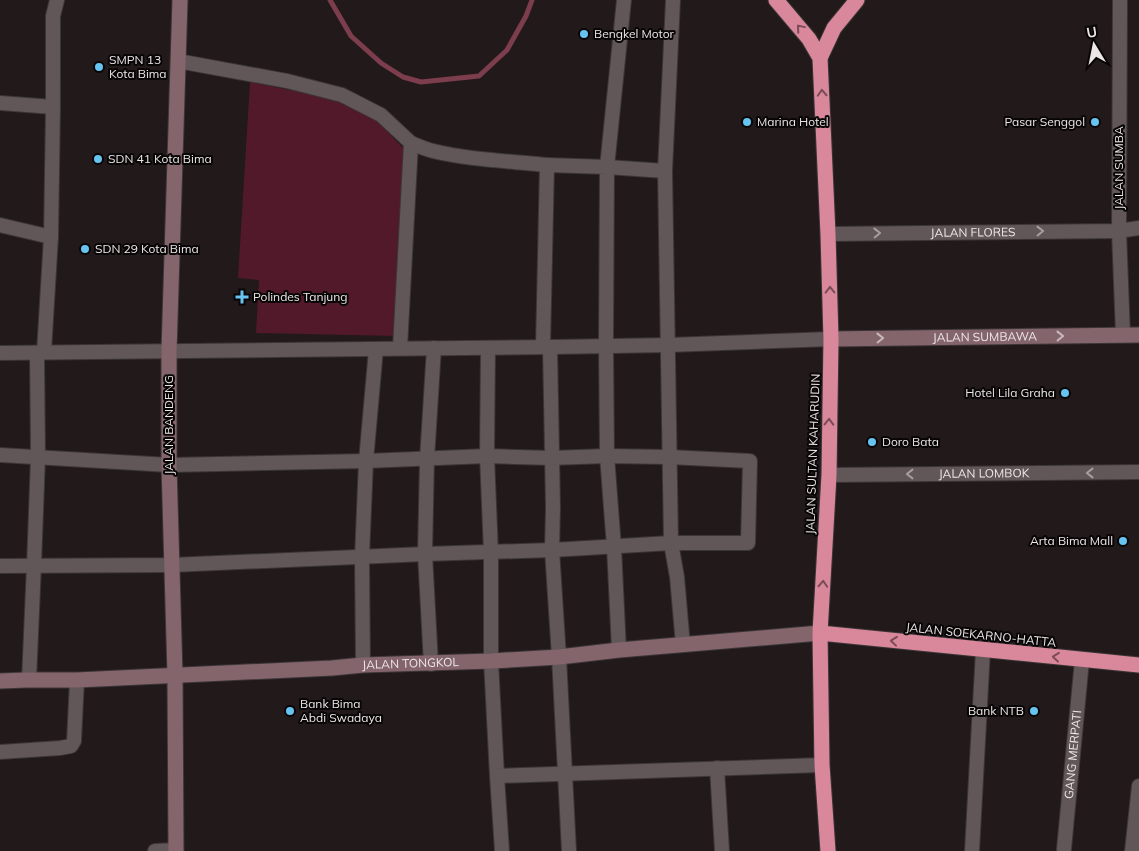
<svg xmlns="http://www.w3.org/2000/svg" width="1139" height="851" font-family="Mulish,sans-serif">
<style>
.green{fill:#51192a}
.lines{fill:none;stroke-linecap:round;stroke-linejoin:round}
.stream{stroke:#7c3d4d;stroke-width:5}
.street-casing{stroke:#3c3638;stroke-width:16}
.secondary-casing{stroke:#3c3638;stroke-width:17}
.highway-casing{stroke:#3c3638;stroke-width:17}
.street{stroke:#615658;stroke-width:14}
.secondary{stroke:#85656c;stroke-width:15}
.highway{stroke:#d9879a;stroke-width:15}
.oneway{stroke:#7b4c57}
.oneway2{stroke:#a69ea0}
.oneway3{stroke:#c8b9bc}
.poi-dot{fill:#67c4f0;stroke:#080506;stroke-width:2}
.labels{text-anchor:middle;stroke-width:4;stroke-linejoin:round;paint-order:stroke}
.poi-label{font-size:12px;fill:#ece6e7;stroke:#080506;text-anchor:start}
.street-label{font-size:12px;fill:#ece6e7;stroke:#080506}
</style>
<rect width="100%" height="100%" fill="#22191a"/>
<!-- green -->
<path class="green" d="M250 82 340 100 372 116 403 148 397 336 256 333 259 280 238 278Z"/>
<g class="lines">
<!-- stream -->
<path class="stream" d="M330 0 351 36 381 63 403 77 421 82 479 76 507 50 526 16 532 0"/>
<defs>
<g id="street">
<path d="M624 0 607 167 665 171 671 543 677 577 683 645"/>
<path d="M1120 0 1119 231 1123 335"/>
<path d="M178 61 287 81 342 95 381 115 411 143 400 348"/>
<path d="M0 103 53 107"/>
<path d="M411 143C418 146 425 149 433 151 470 160 509 161 547 165L543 347"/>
<path d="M547 165 607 167 606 345 607 456 614 547 619 650"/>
<path d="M665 171 673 0"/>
<path d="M0 225 51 237 44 352"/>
<path id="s1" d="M828 234 1119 231 1139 228"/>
<path d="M51 237 53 107V16L57 0"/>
<path d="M550 347 553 508 552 550 559 657 569 851"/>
<path d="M488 348 487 456 491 553V661L497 776 502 851"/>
<path d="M0 353 553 347 669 345 831 339"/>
<path d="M0 455 169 465 366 461 487 456 551 458 607 456 669 457 750 461 748 543H671L552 550 425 554 172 565 0 566"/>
<path id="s2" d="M829 475 1139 472"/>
<path d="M431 664 425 554 427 459 434 348"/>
<path d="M363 665 362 557 366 461 376 349"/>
<path d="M29 680 34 565 38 457 37 353"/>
<path d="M0 752 60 748 71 746 74 741 77 680"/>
<path d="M717 768 722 851"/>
<path d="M497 776 822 765"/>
<path id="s3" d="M1064 849 1082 660"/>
<path d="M155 851 176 850"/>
<path d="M972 851 983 650"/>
<path d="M1132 851 1139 786"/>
</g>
<g id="secondary">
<path id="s4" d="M831 339 1139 335"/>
<path id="s5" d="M0 681 26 680H77L332 668 363 665 491 661 559 657 619 650 820 633"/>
<path d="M176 851 175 675 169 465V351L180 0"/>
</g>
<path id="highway" d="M776 0 809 39 820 58
M820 633 1139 665
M828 851 822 765 820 633 829 475 831 339 828 234 820 58 834 28 857 0"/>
</defs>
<!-- street casing -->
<use href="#street" class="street-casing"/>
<!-- secondary casing -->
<use href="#secondary" class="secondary-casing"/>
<!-- highway casing -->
<use href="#highway" class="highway-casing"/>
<!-- street -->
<use href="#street" class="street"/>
<!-- secondary -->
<use href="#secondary" class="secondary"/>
<!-- highway -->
<use href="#highway" class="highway"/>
</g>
<!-- one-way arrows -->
<defs><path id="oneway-chevron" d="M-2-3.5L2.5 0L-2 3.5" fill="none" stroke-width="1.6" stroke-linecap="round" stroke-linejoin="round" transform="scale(1.25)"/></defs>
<g class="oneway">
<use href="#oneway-chevron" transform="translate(800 28) rotate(-130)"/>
<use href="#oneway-chevron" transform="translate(822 93) rotate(-93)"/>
<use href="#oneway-chevron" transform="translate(830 290) rotate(-91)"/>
<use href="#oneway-chevron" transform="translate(829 422) rotate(-89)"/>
<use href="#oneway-chevron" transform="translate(823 584) rotate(-87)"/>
<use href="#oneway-chevron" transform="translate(894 641) rotate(-174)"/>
<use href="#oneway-chevron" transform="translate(1056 657) rotate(-174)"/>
</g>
<g class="oneway2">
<use href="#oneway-chevron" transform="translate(1040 231) rotate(-1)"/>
<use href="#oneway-chevron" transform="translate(877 233) rotate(-1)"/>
<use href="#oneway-chevron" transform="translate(1090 473) rotate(180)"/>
<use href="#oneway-chevron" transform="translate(910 474) rotate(180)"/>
</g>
<g class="oneway3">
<use href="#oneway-chevron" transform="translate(1060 336) rotate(-1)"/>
<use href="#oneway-chevron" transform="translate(880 338) rotate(-1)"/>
</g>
<!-- markers -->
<g class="poi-dot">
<circle cx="584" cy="34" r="5"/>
<circle cx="99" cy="67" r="5"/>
<circle cx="747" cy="122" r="5"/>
<circle cx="1095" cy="122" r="5"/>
<circle cx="98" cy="159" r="5"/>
<circle cx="85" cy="249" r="5"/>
<path d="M239.5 289.5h5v5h5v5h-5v5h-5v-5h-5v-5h5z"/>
<circle cx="1065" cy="393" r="5"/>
<circle cx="872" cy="442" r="5"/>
<circle cx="1123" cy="541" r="5"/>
<circle cx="290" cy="711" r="5"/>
<circle cx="1034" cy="711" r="5"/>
</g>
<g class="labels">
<!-- poi labels -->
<g class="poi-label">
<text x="594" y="38">Bengkel Motor</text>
<text x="109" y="64">SMPN 13<tspan x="109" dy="14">Kota Bima</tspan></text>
<text x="757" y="126">Marina Hotel</text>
<text x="1085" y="126" text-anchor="end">Pasar Senggol</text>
<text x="108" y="163">SDN 41 Kota Bima</text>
<text x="95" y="253">SDN 29 Kota Bima</text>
<text x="253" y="301">Polindes Tanjung</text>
<text x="1055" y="397" text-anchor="end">Hotel Lila Graha</text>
<text x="882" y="446">Doro Bata</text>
<text x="1113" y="545" text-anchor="end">Arta Bima Mall</text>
<text x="300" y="708">Bank Bima<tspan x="300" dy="14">Abdi Swadaya</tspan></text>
<text x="1024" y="715" text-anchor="end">Bank NTB</text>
</g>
<!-- street labels -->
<g class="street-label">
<text transform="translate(1119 168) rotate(-90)" y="4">JALAN SUMBA</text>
<text dy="4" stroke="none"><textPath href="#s1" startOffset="145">JALAN FLORES</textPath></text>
<text dy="4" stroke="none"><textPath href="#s4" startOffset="154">JALAN SUMBAWA</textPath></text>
<text transform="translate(169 425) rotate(-90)" y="4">JALAN BANDENG</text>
<text transform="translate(813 454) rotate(-88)" y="4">JALAN SULTAN KAHARUDIN</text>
<text dy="4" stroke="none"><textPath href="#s2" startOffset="155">JALAN LOMBOK</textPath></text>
<text transform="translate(981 635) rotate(6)" y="4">JALAN SOEKARNO-HATTA</text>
<text dy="4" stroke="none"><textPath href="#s5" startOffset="411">JALAN TONGKOL</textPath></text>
<text dy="4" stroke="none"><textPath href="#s3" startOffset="95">GANG MERPATI</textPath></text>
</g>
</g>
<!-- north arrow -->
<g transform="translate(1094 45) rotate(350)" stroke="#080506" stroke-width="4" paint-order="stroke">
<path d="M0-4L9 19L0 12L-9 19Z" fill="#ece6e7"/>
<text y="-8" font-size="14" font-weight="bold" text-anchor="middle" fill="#ece6e7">U</text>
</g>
</svg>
